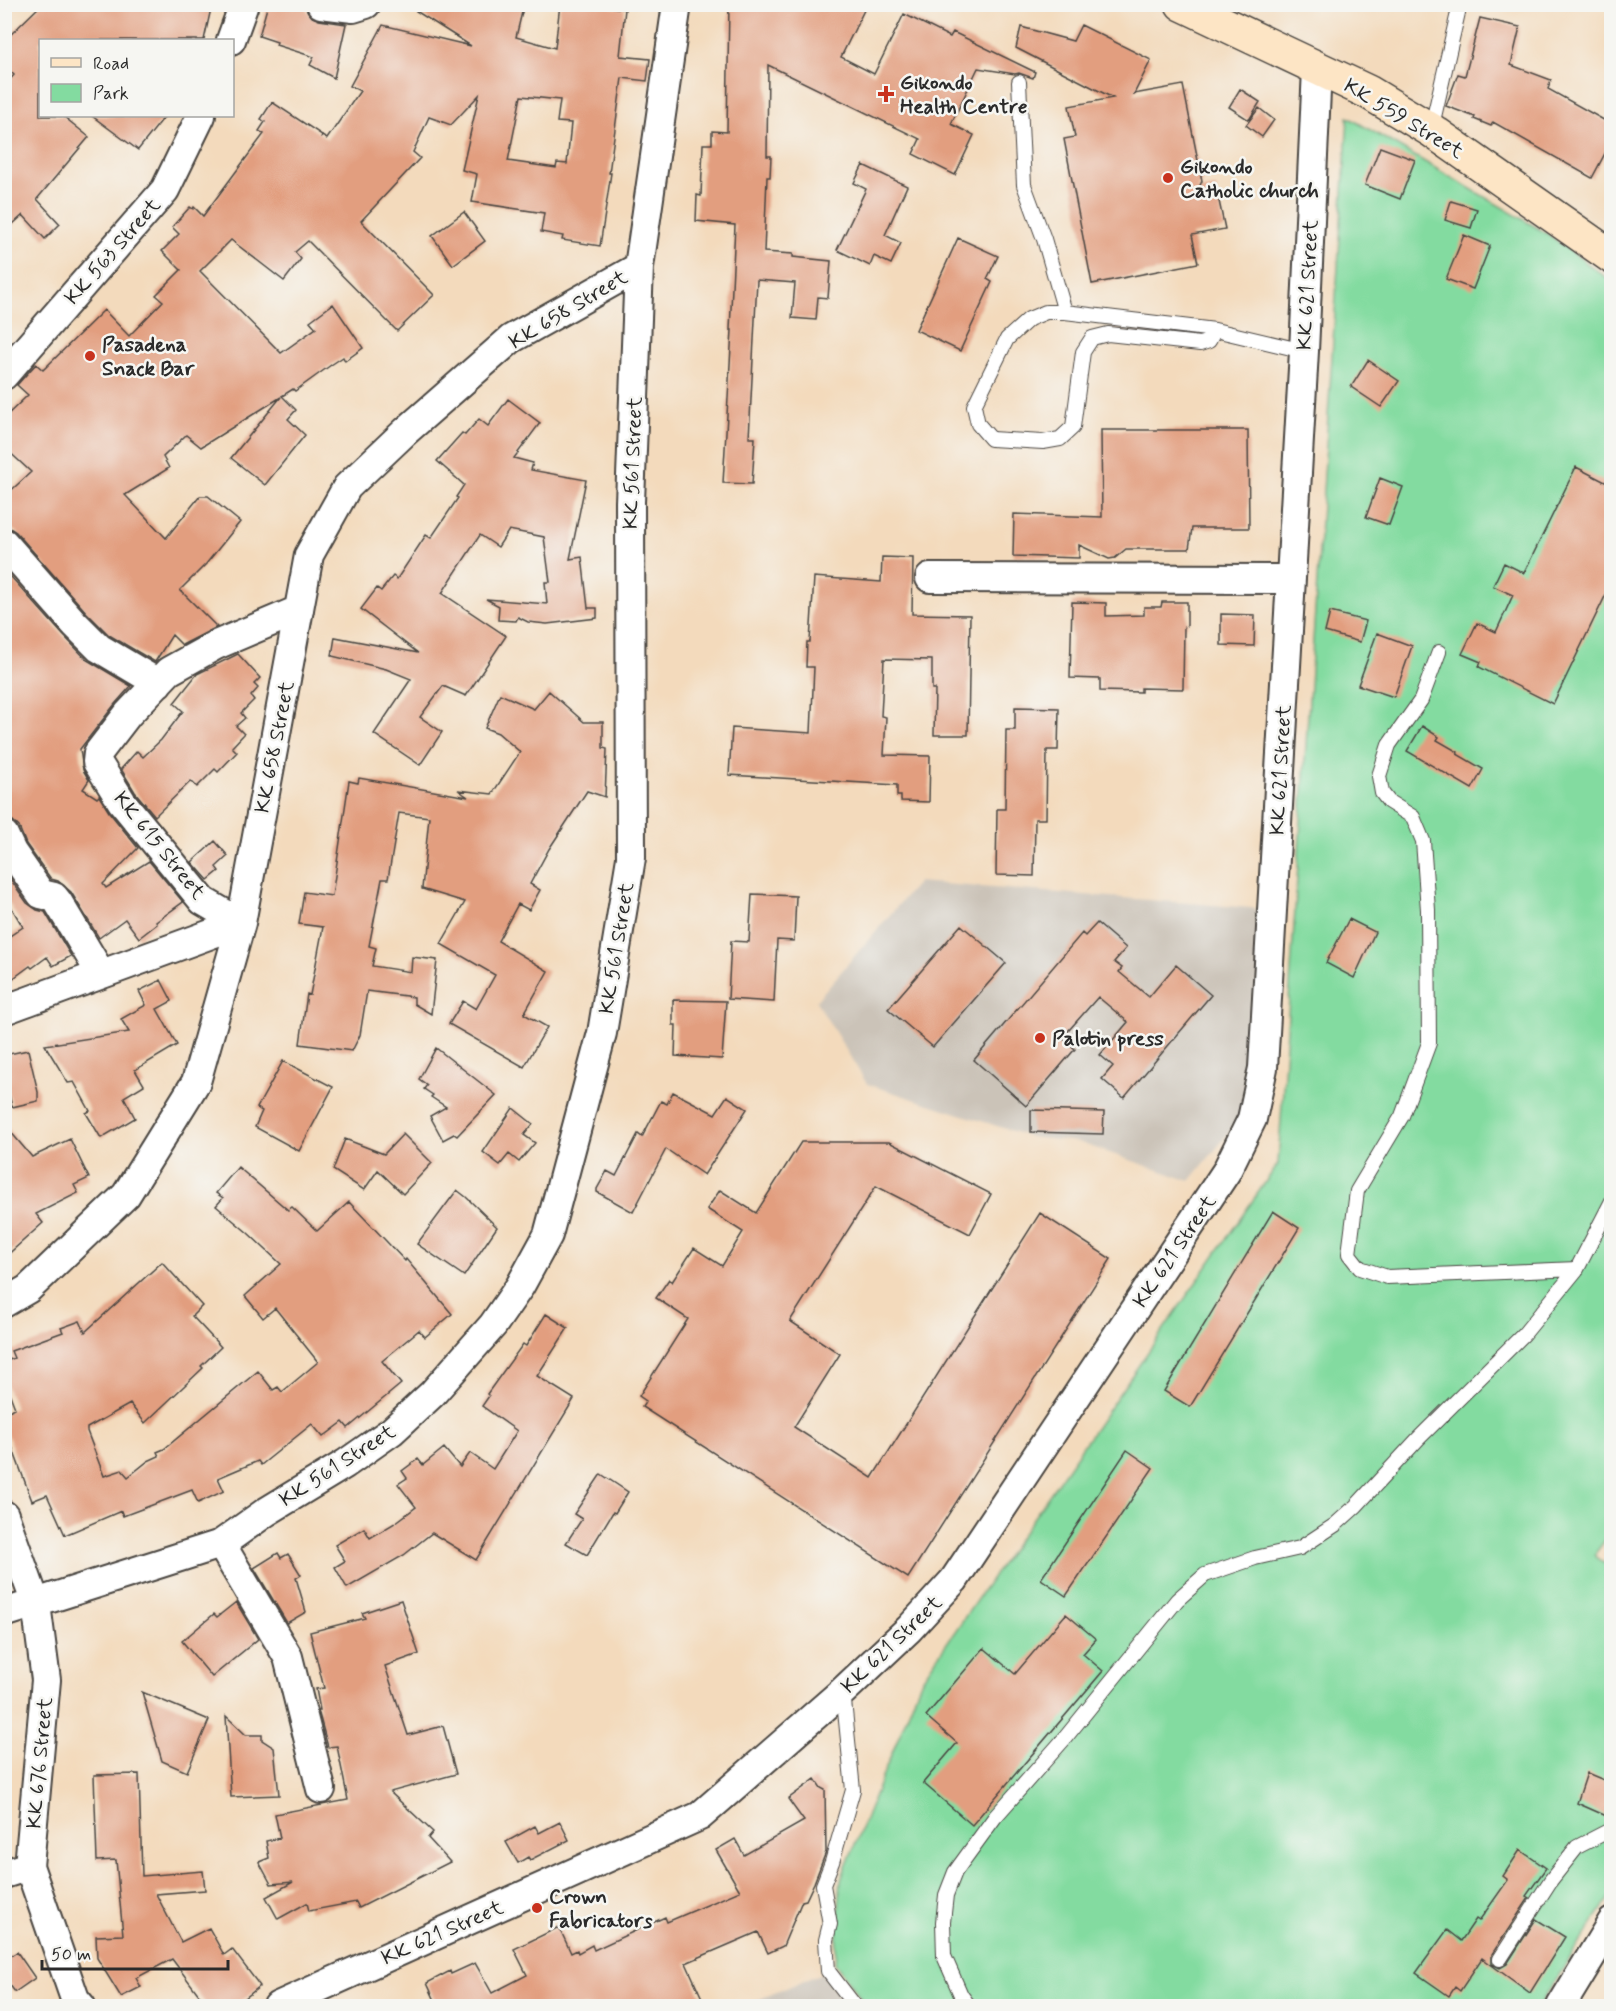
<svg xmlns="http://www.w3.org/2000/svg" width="1616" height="2011" font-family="Mynerve,sans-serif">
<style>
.industrial{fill:#cbc3b8}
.green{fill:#83dba0;stroke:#578366;stroke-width:1.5}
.building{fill:#e29e7f;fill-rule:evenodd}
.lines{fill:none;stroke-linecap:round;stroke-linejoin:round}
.service-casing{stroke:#494541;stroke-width:16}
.minor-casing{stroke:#494541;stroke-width:32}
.secondary-casing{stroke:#494541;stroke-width:36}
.service{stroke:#fff;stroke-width:14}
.minor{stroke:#fff;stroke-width:28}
.secondary{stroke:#fde5c5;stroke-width:33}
.poi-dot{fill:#c8321e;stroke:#f6f6f2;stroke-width:2}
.labels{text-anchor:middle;stroke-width:5;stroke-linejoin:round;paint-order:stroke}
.poi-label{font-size:21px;font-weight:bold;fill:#2b2b2b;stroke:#f6f6f2;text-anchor:start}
.street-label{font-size:21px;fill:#2b2b2b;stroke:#f6f6f2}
</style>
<rect width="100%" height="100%" fill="#f6f6f2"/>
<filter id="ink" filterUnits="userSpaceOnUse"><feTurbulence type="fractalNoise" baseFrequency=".0167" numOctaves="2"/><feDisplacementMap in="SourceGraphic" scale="12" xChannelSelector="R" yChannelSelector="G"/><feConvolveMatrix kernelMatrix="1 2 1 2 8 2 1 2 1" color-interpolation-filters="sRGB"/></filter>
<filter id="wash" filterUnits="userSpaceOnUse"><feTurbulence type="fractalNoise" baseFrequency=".008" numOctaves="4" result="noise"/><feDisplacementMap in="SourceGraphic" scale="24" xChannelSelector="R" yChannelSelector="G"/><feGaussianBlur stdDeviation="1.35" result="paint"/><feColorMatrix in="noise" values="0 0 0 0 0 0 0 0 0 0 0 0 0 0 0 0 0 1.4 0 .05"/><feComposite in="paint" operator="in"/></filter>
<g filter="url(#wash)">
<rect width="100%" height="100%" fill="#f3dabc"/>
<!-- industrial -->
<path class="industrial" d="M918 882 1264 909 1256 1099 1190 1181 1078 1142 1031 1137 867 1084 816 1001Z
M822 1973 847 2006H743Z"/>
<!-- green -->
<path class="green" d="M1348 117 1546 233 1611 281 1612 1531 1594 1555 1611 1568V1895L1539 2006H866L835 1963 841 1879 922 1679 1278 1164Z"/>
<g id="blocks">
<!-- building -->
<path class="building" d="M42 4H212L204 40H40V116H63L89 137 37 199 60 224 45 239 23 215 4 232V86L14 75 4 65V41Z
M268 4H296L305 7 312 17 319 20 346 24 334 78 310 65 314 57 276 45 277 42 259 36Z
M405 4H509L523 8 516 37 555 48 560 4H589L625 9 620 56 650 59 647 81 622 78 609 173H611L600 246 562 240 563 236 541 232 544 213 472 202 477 174 462 170 479 95 451 125 429 117 413 152 420 158 361 221 434 295 397 331 308 241 295 252 301 259 284 281 231 240 200 271 281 353 316 328 310 321 333 304 363 348 345 361 343 357 331 365 295 391 293 389 282 396 296 410 288 419 305 435 265 485 231 458 281 397 201 447 186 435 163 457 169 468 125 495 166 538 200 496H208L240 522 206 564 180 590 217 627 182 645 172 635 155 662 109 635 87 613 16 532 10 528 4 527V497L31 472 4 447V418L28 395 17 385 25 376 36 364 43 370 104 310 129 336 163 301 156 295 181 270 162 251 179 234 172 227 190 207 193 209 194 207 203 216 264 134 259 131 265 122 261 119 272 102 322 135 321 138 322 136 327 139 360 91 350 86 383 25 471 46ZM521 96 560 100 557 122 571 123 567 164 557 163 556 168 508 161Z
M729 4H867L841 57 874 74 904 14 950 37 953 32 1035 72 1033 78 1019 73 1015 74 978 68 951 124 974 135 955 175 913 154 920 139 768 65 767 156H771L770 177H767L764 252 793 254V257L831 261 828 298 818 297 816 320 792 318 795 283 757 280 749 438H755L752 484 723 483 732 330H730L735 225 696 221 697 195 701 196 703 144H712V131L727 132Z
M1480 18 1520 27 1511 65 1551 80 1548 89 1611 124V142L1592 178 1493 122 1491 126 1474 119 1475 117 1446 106 1458 74 1465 76Z
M1081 25 1151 60 1134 94 1183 85 1202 181 1198 190 1216 187 1225 229 1192 235 1198 263 1092 284 1064 139 1075 137 1069 106 1113 98 1016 48 1021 27 1073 41Z
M1240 89 1260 102 1249 120 1229 107Z
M1259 108 1274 120 1262 137 1246 125Z
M92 116H165L138 150Z
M1380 147 1415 160 1400 199 1365 185Z
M863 165 907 186 885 235 901 243 891 264 874 256 870 266 837 250 866 189 854 183Z
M1451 201 1477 209 1471 228 1445 220Z
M464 212 485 241 453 265 432 236Z
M1464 235 1490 246 1473 289 1446 279Z
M958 238 998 256 987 279 992 282 960 351 916 330Z
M1368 360 1399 381 1381 407 1351 387Z
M508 399 540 423 514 458 533 463 531 470 586 480 570 559 582 557 588 608H597V618L547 624 528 622 518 617 516 621 498 620 499 606 486 599 547 604 545 582H550L544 537 509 530 498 547 480 535 442 593 506 636 466 696 443 686 420 717 442 732 420 765 374 734 411 679 386 669 332 656 335 637 418 653 361 609 377 588 381 591 393 576 397 579 426 535 431 538 458 498 456 497 464 485 437 461 462 433 465 435 479 419 488 426Z
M1101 430H1248L1249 528H1192L1189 549H1126L1115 558 1109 559 1079 545V558L1013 556 1014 514 1102 517Z
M1576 467 1611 485V584L1553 704 1479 667 1481 662 1462 654 1477 623 1496 632 1513 595 1493 586 1504 563 1524 573Z
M1380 478 1403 487 1389 525 1366 517Z
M882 557 913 558 912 614 970 615 968 735H934L935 689H932V660L884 659 881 716 886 717 884 755 930 756 929 802 901 801V796H897V785L729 775 732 728 811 733 814 667H806L807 642H810L814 577 881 582Z
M4 569 63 635 87 660 131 686 115 704 80 749 83 770 89 780 83 789 97 798 99 796 109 812 138 848 103 884 106 888 149 861 183 902 156 922 157 924 139 938 125 919 99 938 71 892 58 881 51 879 26 844 19 827 13 821 4 819Z
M1072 602 1106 603V616L1144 615V607H1161L1162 602H1187V626L1184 627 1183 689 1141 688V692L1100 691V679L1070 678Z
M1330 612 1366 621 1360 642 1325 632Z
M1221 614 1255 615 1254 646 1221 645Z
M1377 633 1412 646 1394 697 1358 685Z
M238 654 260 678 254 684 258 688 251 696 254 700 241 713 245 718 236 726 244 734 232 747 237 752 218 772 215 769 197 787 191 781 155 816 135 792 121 769 137 751 143 757 161 740 183 711 174 703 197 674Z
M549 691 584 722H603V748L607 749 605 797 587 791 549 849 530 884 540 890 529 910 518 904 498 941 548 971 524 1014 547 1027 524 1067 449 1024 463 1001 476 1009 495 975 441 944 465 902 422 889 429 817 399 813 388 879H382L369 946 376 948 372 966 411 972 412 957 437 960 431 1014 414 1004V997L367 991 360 1035 352 1051 300 1044 307 994 310 995 323 927 299 924 304 892 332 896 349 781 358 783 359 778 468 797 458 790 492 794 520 752 498 733 485 728 500 694 534 709Z
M1015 707 1059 708 1058 750H1047L1046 819H1035L1034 876 996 875 997 809H1005L1006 730H1015Z
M1422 726 1439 737 1437 740 1458 752 1457 754 1483 769 1472 789 1407 751Z
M215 841 228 856 216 867 219 871 208 880 192 862Z
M4 870 27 903 37 910 45 912 71 956 53 966 47 957 32 968 30 966 4 985V940L23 927 4 895Z
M752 894 796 896 794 941 777 940 774 1002 728 999 731 941 749 942Z
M1349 919 1375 932 1354 978 1326 963Z
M1097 923 1126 948 1114 962 1122 968 1119 972 1149 997 1176 965 1211 995 1124 1098 1102 1079 1113 1066 1100 1055 1128 1022 1098 997 1062 1038 1075 1049 1026 1106 974 1060 1082 933 1085 936Z
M961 925 1006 963 933 1047 888 1009Z
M161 980 172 1001 157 1009 177 1045 135 1070 144 1085 124 1097 135 1118 101 1138 86 1113 90 1111 74 1082 68 1083 45 1045 129 1032 121 1019 146 1005 139 991Z
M673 1000 726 1001 722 1059 675 1056 676 1025H673Z
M436 1048 496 1095 457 1136 454 1134 443 1140 430 1116 446 1107 431 1097 433 1095 424 1089 427 1085 419 1079Z
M28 1050 38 1092V1101L12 1107 4 1073V1055Z
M283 1061 333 1087 299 1151 255 1127 262 1111 257 1108Z
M673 1092 715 1114 727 1096 747 1109 704 1175 666 1149 633 1212 597 1192V1189L607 1171 616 1176 638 1134 642 1137 661 1101 667 1104Z
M513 1108 533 1124 524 1135 535 1143 519 1162 509 1154 500 1165 483 1152Z
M1031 1110 1104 1112 1103 1134 1031 1132Z
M4 1124 32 1157 70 1139 89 1178 74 1185 78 1193 36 1214 43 1223 4 1258Z
M403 1134 432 1163 403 1194 378 1170 364 1190 333 1170 345 1139 384 1154Z
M801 1142H889L991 1194 970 1234 876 1186 790 1321 840 1354 794 1427 872 1478 1040 1213 1111 1259 908 1578 642 1407 646 1401 639 1396 688 1319 656 1298 669 1279 672 1282 694 1248 722 1266 743 1232 707 1209 720 1190 756 1213Z
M238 1167 288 1210 292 1207 317 1231 349 1202 405 1261 406 1259 452 1314 425 1337 419 1330 382 1361 401 1384 348 1428 343 1422 323 1437 312 1424 261 1465 258 1461 218 1478 224 1491 198 1503 192 1490 123 1516 121 1511 65 1535 47 1495 32 1501 4 1425V1413L15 1408 4 1379V1362L14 1358 11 1351 63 1332 61 1328 80 1321 85 1332 162 1262 202 1306 192 1316 221 1347 201 1366 203 1368 145 1423 130 1404 87 1428V1431L104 1476 122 1470 128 1477 148 1461 159 1456 157 1452 164 1449 258 1371 273 1390 278 1387 282 1392 318 1362 275 1308 263 1318 245 1296 281 1264 248 1233 216 1206 223 1198 216 1193Z
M457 1190 466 1197 497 1227 464 1276 417 1244Z
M1273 1211 1299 1228 1190 1407 1164 1391Z
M546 1314 568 1328 537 1376 574 1399 476 1560 432 1533 404 1555 347 1588 335 1567 345 1561 335 1545 364 1528 370 1538 395 1523 416 1507 398 1484 407 1478 402 1471 418 1459 423 1465 444 1448 460 1467 470 1453 493 1469 517 1431 482 1406 489 1396 487 1394 523 1344 526 1346Z
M1127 1450 1153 1468 1066 1596 1041 1579Z
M601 1474 628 1492 615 1513 613 1512 587 1555 566 1543 582 1519 574 1514Z
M278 1553 281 1558 288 1554 301 1575 296 1578 306 1612 287 1623 254 1568Z
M401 1600 419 1654 385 1666 408 1735 443 1726 456 1774 390 1792 433 1832 428 1838 450 1862 359 1908 356 1902 309 1911 307 1903 278 1919 266 1897 293 1882 271 1884 259 1862 269 1858 266 1841 280 1838 275 1814 348 1800 337 1746 328 1747 318 1710H320L316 1689 324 1688 310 1632 365 1618 362 1613Z
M236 1602 258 1639 212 1677 182 1641 214 1614 217 1617Z
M1066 1614 1096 1639 1083 1654 1103 1671 972 1825 923 1783 957 1743 926 1716 984 1648 1015 1674Z
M142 1692 209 1720 187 1772 162 1761Z
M226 1716 246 1735H262V1740L274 1748 279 1795 231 1797Z
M1587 1773 1611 1783V1818L1577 1803Z
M139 1774 142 1876 203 1871 205 1890 156 1894 181 1942 209 1928 224 1955 232 1949 260 1986 234 2007H208L172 1959 136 1978 141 1987 121 1997 97 1958 96 1936 123 1935 116 1860 97 1861 94 1775Z
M815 1779 821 1788 825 1790 826 1852 814 1883 806 1900 802 1901 783 1946 768 1953 758 1932 686 1963 706 2007H438L427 1983 450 1971 451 1974 475 1963 492 1993 527 1975 514 1949 559 1927 571 1953 577 1950 578 1953 592 1945 594 1950 665 1917 667 1922 740 1891 716 1850 735 1839 744 1855 804 1821 788 1799Z
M560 1822 569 1840 530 1860 528 1857 518 1863 506 1842 535 1826 539 1833Z
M1520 1850 1546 1868 1526 1896 1529 1898 1492 1954V1964L1500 1968 1507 1964 1536 1919 1565 1937 1530 1993 1482 1958 1460 1991 1455 1987 1449 1996 1416 1973 1447 1930 1461 1941 1476 1919 1479 1921 1508 1880 1503 1876Z
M17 1952 35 1978 15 1992 4 1977V1960Z"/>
</g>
</g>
<g filter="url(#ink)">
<use href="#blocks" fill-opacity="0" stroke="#494541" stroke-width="1.5"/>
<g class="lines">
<defs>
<path id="service" d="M1019 82 1024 185 1044 239 1065 312
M1431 130 1460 4
M1215 330 1209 341 1200 344 1108 334 1092 338 1083 352 1073 427 1060 439 1043 442 991 439 978 424 974 406 1007 339 1029 319 1046 312H1065L1215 330 1304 351
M1439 652 1421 700 1389 745 1379 776 1382 793 1389 802 1413 817 1423 841 1428 910 1429 1043 1402 1116 1357 1191 1349 1254 1360 1268 1387 1277 1577 1269
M843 1691 853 1790 832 1862 823 1885 830 1924 826 1940 828 1971 855 2006
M1500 1959 1551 1880 1577 1847 1612 1829
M969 2006 961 1995 944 1956 943 1922 946 1895 955 1872 995 1817 1065 1738 1177 1600 1205 1575 1255 1558 1300 1548 1335 1525 1356 1506 1418 1439 1524 1334 1577 1269 1612 1201"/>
<path id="minor" d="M321 4 353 8 366 4
M231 40 244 4
M4 375 165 190 201 116
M4 543 75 624 99 648 158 683
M930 578 1291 579
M4 835 12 852 41 894 54 897 58 902 101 974
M4 1010 241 923 203 901 122 802 97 762 98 753 128 714 169 671 216 645 299 610
M4 1303 28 1289 126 1195 196 1082 241 923 309 555 347 487 406 431 511 339 639 267
M4 1515 36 1604 46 1680 29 1866 75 1999 81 2006
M221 1544 288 1657 321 1789
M4 1613 221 1544 266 1512 345 1464 392 1431 432 1394 493 1325 520 1286 548 1235 602 1033 631 858 630 502 639 267 677 4
M4 1874 29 1866
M278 2006 700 1816 843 1691 909 1629 954 1580 1226 1172 1252 1119 1263 1068 1304 351 1317 69
M1561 2006 1612 1922"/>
<path id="secondary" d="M1182 4 1368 92 1431 130 1612 257"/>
</defs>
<!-- service casing -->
<use href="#service" class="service-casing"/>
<!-- minor casing -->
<use href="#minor" class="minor-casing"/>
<!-- secondary casing -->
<use href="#secondary" class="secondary-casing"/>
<!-- service -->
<use href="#service" class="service"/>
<!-- minor -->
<use href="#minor" class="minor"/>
<!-- secondary -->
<use href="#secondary" class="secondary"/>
</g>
</g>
<!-- markers -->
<g class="poi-dot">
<path d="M883 85h6v6h6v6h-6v6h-6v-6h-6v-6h6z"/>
<circle cx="1168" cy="178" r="6"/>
<circle cx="90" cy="356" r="6"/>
<circle cx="1040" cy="1038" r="6"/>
<circle cx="537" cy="1908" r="6"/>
</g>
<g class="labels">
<!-- poi labels -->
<g class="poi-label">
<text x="900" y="89">Gikondo<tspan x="900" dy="24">Health Centre</tspan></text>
<text x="1180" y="173">Gikondo<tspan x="1180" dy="24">Catholic church</tspan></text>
<text x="102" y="351">Pasadena<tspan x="102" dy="24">Snack Bar</tspan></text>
<text x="1052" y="1045">Palotin press</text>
<text x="549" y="1903">Crown<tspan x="549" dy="24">Fabricators</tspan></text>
</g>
<!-- street labels -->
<g class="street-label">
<text transform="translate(1404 118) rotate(31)" y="7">KK 559 Street</text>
<text transform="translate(112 251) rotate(-49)" y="7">KK 563 Street</text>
<text transform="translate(1307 285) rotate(-87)" y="7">KK 621 Street</text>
<text transform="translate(568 309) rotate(-31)" y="7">KK 658 Street</text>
<text transform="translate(632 463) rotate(-88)" y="7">KK 561 Street</text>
<text transform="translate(274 747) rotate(-79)" y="7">KK 658 Street</text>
<text transform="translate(1280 770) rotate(-87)" y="7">KK 621 Street</text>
<text transform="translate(160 845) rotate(51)" y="7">KK 615 Street</text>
<text transform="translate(616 948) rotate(-81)" y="7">KK 561 Street</text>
<text transform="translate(1174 1251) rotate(-56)" y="7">KK 621 Street</text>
<text transform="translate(337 1465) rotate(-33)" y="7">KK 561 Street</text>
<text transform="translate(891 1644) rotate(-44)" y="7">KK 621 Street</text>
<text transform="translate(39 1763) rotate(-85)" y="7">KK 676 Street</text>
<text transform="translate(442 1932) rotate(-24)" y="7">KK 621 Street</text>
</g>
</g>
<!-- margin -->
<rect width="1616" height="2011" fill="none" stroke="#f6f6f2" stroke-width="24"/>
<!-- legend -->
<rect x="39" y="39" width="195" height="78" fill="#f6f6f2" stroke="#a5a5a2" stroke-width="1.5"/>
<rect x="51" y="58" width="30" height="9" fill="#fde5c5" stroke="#a5a5a2" stroke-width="1.5"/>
<text x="93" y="69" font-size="18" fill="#2b2b2b">Road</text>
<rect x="51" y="84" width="30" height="18" fill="#83dba0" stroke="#a5a5a2" stroke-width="1.5"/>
<text x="93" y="99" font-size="18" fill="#2b2b2b">Park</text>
<!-- scale -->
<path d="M42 1960v9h186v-9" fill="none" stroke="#2b2b2b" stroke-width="3"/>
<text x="51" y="1960" font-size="18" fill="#2b2b2b" stroke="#f6f6f2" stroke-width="4.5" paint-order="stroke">50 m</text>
</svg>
